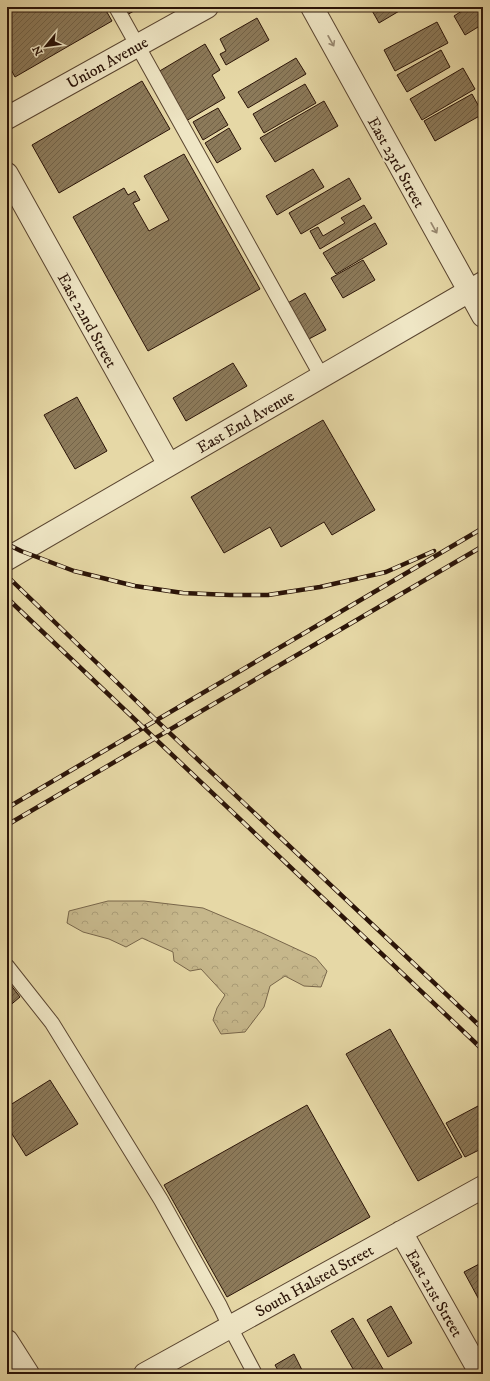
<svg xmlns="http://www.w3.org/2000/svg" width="490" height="1381" font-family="'IM FELL DW Pica',serif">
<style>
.forest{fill:url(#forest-crowns);stroke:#78664a}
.building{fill:url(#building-hatch);stroke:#2b1408}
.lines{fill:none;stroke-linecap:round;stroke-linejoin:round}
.lane-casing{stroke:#5a4530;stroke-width:16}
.street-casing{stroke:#5a4530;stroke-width:24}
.lane{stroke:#efe6c5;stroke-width:14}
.street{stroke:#efe6c5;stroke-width:22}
.rail-casing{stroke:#2b1408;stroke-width:4.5}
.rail{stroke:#efe6c5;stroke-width:3;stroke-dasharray:9;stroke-linecap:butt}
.oneway{stroke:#978870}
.labels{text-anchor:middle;stroke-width:4;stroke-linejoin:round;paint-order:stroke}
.street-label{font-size:16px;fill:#2b1408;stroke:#efe6c5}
</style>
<defs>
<pattern id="forest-crowns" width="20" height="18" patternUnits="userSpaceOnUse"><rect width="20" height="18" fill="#c6b78b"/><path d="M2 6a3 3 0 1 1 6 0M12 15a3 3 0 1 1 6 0" fill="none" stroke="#aa9c76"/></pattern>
<pattern id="building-hatch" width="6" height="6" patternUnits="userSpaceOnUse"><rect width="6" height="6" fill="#8c7a5a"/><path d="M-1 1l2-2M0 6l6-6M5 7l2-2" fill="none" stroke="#736348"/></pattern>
</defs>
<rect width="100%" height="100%" fill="#e6d8a6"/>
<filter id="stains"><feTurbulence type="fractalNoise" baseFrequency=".005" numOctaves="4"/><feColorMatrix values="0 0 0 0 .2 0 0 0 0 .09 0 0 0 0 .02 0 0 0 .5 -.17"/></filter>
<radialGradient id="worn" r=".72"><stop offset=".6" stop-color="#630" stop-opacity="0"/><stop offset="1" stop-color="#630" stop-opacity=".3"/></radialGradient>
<!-- forest -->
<path class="forest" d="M108 901H144L203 908 260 932 316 958 327 971 321 987 304 986 285 976 270 986 264 1007 245 1032 221 1034 213 1020 217 1008 225 995 201 969 190 971 174 961 173 952 142 938 126 947 109 939 83 932 67 923 69 911Z"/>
<!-- building -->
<path class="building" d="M7 7H104L112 21 15 77 7 62Z
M120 7H141L125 16Z
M370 7H406L379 23Z
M468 7H483V24L465 35 454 16Z
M257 18 269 40 226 65 220 54 226 51 220 39Z
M437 22 448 43 395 71 384 50Z
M205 44 220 70 212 75 225 98 186 121 158 72Z
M441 50 450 67 407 92 397 75Z
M296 58 306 74 248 108 238 92Z
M463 68 475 89 422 120 410 99Z
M142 81 170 129 59 193 32 145Z
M305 84 316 103 264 133 253 114Z
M472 94 483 114 435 141 424 121Z
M324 101 338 126 275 162 260 138Z
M218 108 228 125 203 140 193 122Z
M229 128 241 149 217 163 205 143Z
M184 154 260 289 148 351 73 217 124 188 128 195 135 191 140 200 133 203 149 231 169 220 144 176Z
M313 169 324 187 277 215 266 196Z
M349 178 361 199 301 234 289 213Z
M364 205 372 218 320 249 310 231 318 227 323 236 345 223 341 218Z
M375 223 387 244 336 274 323 253Z
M363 260 375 280 343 298 331 278Z
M305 293 326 330 307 340 286 304Z
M233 363 247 386 186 421 173 398Z
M77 397 107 451 75 469 44 415Z
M323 420 375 510 332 535 324 522 281 547 270 527 224 553 191 497Z
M7 980 20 997 7 1008Z
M390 1029 462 1157 418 1181 346 1054Z
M50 1080 78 1124 26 1156 7 1126V1107Z
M307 1105 370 1217 227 1297 164 1185Z
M478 1106 483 1115V1148L465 1157 446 1123Z
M483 1262V1307L464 1272Z
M391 1306 412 1343 388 1357 367 1320Z
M353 1318 383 1369 374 1374H356L331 1331Z
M294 1354 304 1374H280L275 1365Z"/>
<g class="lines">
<defs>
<path id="lane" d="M116 7 322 377
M7 966 52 1023 161 1200 220 1306 230 1327 255 1374"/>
<path id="street" d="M312 7 483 316
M7 118 207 7
M7 174 169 465
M7 559 483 283
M401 1232 481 1374
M7 1341 28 1374
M145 1374 483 1187"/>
</defs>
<!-- lane casing -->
<use href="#lane" class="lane-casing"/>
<!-- street casing -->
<use href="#street" class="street-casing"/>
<!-- lane -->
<use href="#lane" class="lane"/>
<!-- street -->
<use href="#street" class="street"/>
<defs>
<path id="rail" d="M7 544 21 551 74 571 135 586 183 593 230 595H268L320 587 386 572 434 551
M7 576 156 720 483 1029
M7 598 483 1050
M7 808 483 528
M7 825 483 546"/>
</defs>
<!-- rail casing -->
<use href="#rail" class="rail-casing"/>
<!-- rail -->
<use href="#rail" class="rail"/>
</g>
<!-- one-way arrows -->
<defs><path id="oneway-shaft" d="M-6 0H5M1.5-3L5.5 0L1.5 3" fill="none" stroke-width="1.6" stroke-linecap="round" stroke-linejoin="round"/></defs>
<g class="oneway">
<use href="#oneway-shaft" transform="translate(331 41) rotate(61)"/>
<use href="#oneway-shaft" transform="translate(434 228) rotate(61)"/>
</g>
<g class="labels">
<!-- street labels -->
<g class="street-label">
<text transform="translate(107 62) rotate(-29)" y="6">Union Avenue</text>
<text transform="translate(397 162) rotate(61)" y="6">East 23rd Street</text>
<text transform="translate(88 320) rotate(61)" y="6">East 22nd Street</text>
<text transform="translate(245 421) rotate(-30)" y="6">East End Avenue</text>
<text transform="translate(314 1280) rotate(-29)" y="6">South Halsted Street</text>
<text transform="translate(435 1293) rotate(60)" y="6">East 21st Street</text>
</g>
</g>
<!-- margin -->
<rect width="490" height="1381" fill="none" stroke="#e6d8a6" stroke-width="24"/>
<rect x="8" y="8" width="474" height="1365" fill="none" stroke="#2b1408" stroke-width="2"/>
<rect x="12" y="12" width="466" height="1357" fill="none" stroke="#2b1408"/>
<!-- north arrow -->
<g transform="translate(46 46) rotate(241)" stroke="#efe6c5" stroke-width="3" paint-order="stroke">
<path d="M0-3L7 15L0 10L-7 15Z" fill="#2b1408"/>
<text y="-6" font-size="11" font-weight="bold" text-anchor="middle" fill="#2b1408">N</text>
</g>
<rect width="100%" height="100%" filter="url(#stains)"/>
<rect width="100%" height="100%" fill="url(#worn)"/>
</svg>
